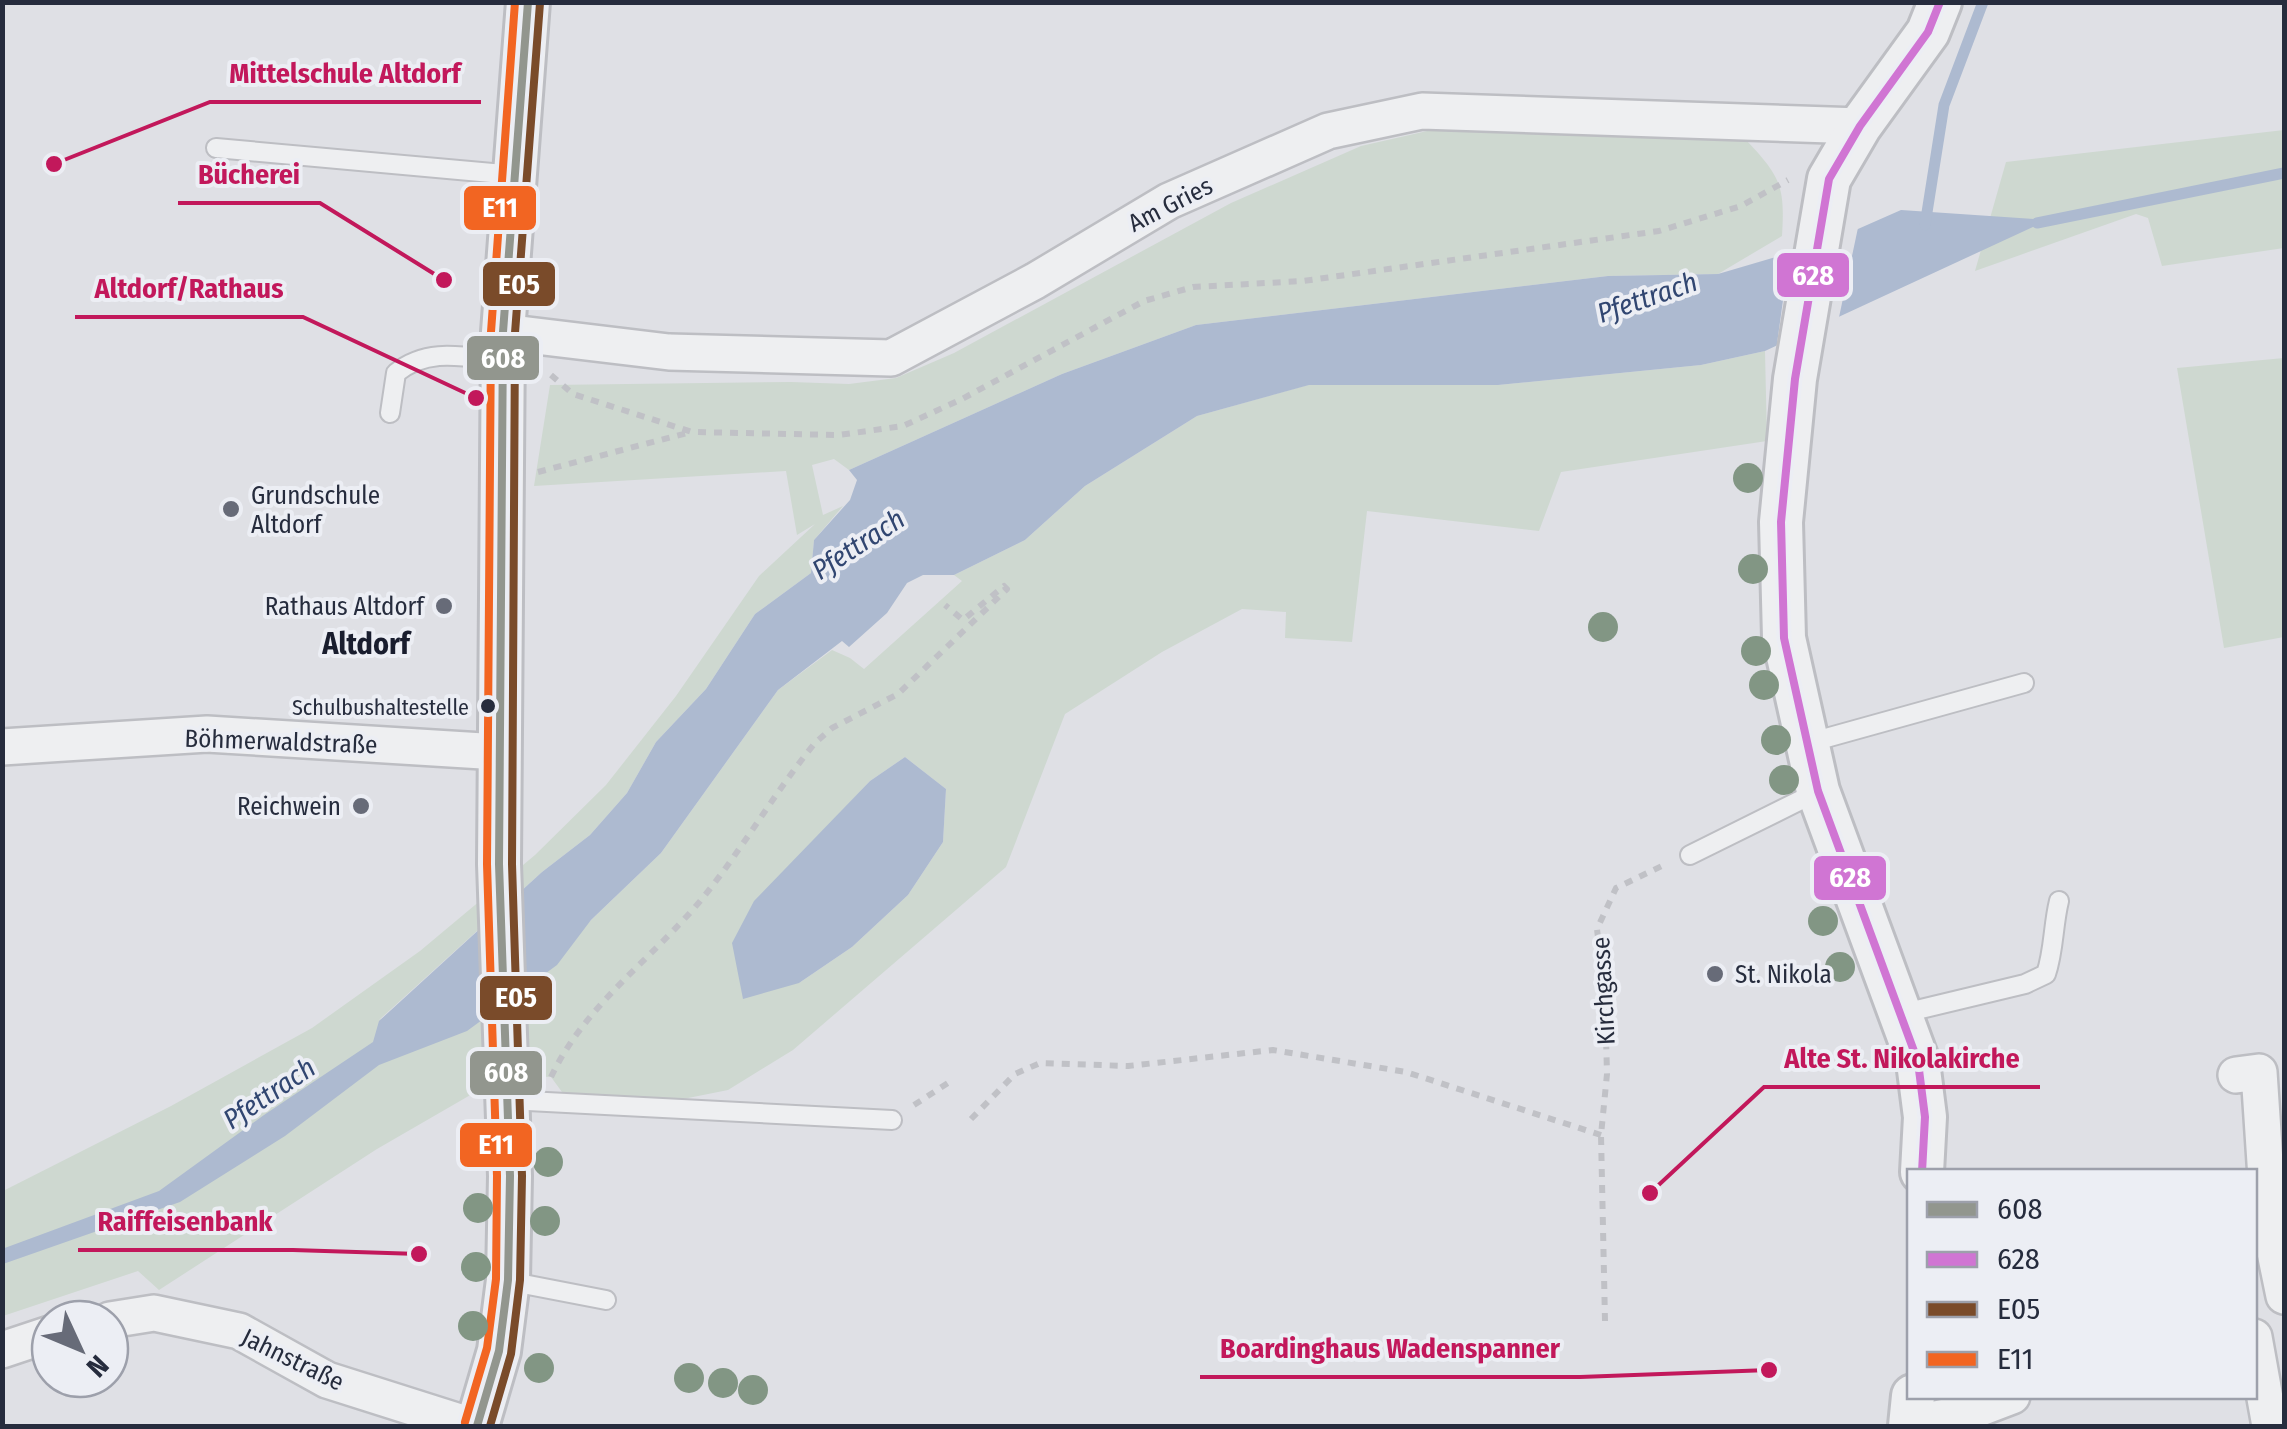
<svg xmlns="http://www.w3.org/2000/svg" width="2287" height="1429" font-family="'Fira Sans Condensed',sans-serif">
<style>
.green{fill:#ced8d0;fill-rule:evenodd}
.water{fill:#adbad0}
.pier{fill:#dfe0e5}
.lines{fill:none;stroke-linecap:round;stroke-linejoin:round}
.stream{stroke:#adbad0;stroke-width:11}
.service-casing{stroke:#bdbec3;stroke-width:22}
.minor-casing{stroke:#bdbec3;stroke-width:40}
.tertiary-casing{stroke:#bdbec3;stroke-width:48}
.path{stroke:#c0c1c6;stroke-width:6;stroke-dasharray:8 8;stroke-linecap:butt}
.service{stroke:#eeeff1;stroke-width:18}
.minor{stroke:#eeeff1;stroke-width:35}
.tertiary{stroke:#eeeff1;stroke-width:42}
.bus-1-casing{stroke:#eceef4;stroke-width:15}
.bus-2-casing{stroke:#eceef4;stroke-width:15}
.bus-3-casing{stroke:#eceef4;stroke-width:15}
.bus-4-casing{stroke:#eceef4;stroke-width:15}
.bus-1{stroke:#92968e;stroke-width:8}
.bus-2{stroke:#d075d3;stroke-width:8}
.bus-3{stroke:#7a4b2a;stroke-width:8}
.bus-4{stroke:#f26522;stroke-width:8}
.tree{fill:#829684}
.poi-dot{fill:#676b78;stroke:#eceef4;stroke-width:4}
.bus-dot{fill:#262c3d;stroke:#eceef4;stroke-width:4}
.labels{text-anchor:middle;stroke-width:8;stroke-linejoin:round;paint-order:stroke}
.bus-label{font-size:22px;fill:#262c3d;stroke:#eceef4;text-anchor:end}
.street-label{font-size:25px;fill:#262c3d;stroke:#eceef4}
.poi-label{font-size:25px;fill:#262c3d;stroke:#eceef4;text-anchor:start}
.water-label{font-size:28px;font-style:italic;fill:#314671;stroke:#eceef4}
.quarter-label{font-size:30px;font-weight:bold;fill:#191d2e;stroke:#eceef4}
.leader{fill:none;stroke:#c2185b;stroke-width:4}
.callout-dot{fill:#c2185b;stroke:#eceef4;stroke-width:4}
.callout-label{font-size:28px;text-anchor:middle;font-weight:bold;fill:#c2185b;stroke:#eceef4;stroke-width:8;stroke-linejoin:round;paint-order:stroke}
.line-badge{stroke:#eceef4;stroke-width:4}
.badge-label{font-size:28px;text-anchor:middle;font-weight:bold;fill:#fff}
</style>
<rect width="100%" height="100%" fill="#dfe0e5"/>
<!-- green -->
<path class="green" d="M1504 123 1747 141C1781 177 1785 187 1782 236L1718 274 1608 276 1196 325 1062 374 849 470 834 459 812 465 823 515 843 506 814 540 811 573 755 614 706 689 656 742 627 793 590 835 542 872 379 1020 589 922 661 853 778 690 832 650 850 658 864 669 962 581 954 575 1025 540 1085 486 1197 416 1308 385H1498L1701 365 1765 351 1767 441 1561 472 1539 531 1367 511 1352 642 1285 638 1286 612 1242 609 1162 652 1065 714 1006 867 793 1050 728 1090 668 1102 587 1098 562 1092 551 1077 505 1075 377 1149 159 1290 138 1271 3 1316V1191L171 1106 312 1028 420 951 535 855 606 785 676 696 759 576 815 524 797 535 786 471 534 486 550 385 791 382 849 384 896 378 954 353 1231 203 1361 146 1436 129ZM905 757 946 789 943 842 908 895 852 947 799 983 820 834 870 781Z
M2284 130V248L2162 266 2148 218 2136 214 1975 271 2006 162Z
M2284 358V637L2224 648 2177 368Z"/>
<!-- water -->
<path class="water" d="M1901 210 2048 220 1765 351 1701 365 1498 385H1309L1197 416 1085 486 1025 540 954 575H923L907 583 887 613 849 647 842 641 778 690 661 853 591 920 557 965 467 1031 379 1065 285 1136 180 1202 3 1264 2 1249 159 1191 264 1115 373 1042 379 1021 542 872 590 835 627 793 656 742 706 689 755 614 811 573 814 540 850 500 857 480 849 470 1062 374 1196 325 1608 276 1718 274 1833 240Z
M905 757 946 789 943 842 908 895 852 947 799 983 743 999 732 943 754 901 870 781Z"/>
<!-- pier -->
<path class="pier" d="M1859 223 1838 322 1776 351 1790 249Z"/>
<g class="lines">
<!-- stream -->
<path class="stream" d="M2037 223 2284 173
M1925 225 1944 105 1983 2"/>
<defs>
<path id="service" d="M216 148 514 175
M390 413 396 373C428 347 464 357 503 361
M1808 743 2024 683
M1690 855 1817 792
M1900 1014 2025 984 2046 974C2054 951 2053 925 2059 901
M508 1100 892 1120
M508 1281 606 1300"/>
<path id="minor" d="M503 332 669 352 891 358 1035 281 1169 201 1328 131 1422 111 1860 126
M2 747 207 734 499 752
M2236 1075 2259 1072 2269 1223 2284 1296
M110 1320 154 1313 239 1331 327 1380 472 1426
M2254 1337 2270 1426
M2 1350 50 1334
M1912 1424 1970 1412 2012 1396"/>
<path id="tertiary" d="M1922 1172 1925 1117 1918 1062 1818 791 1784 638 1781 522 1795 379 1829 179 1860 126 1928 32 1940 2
M477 1426 499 1351 508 1280 510 1176 499 864 503 332 528 2
M1910 1426 1913 1396"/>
</defs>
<!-- service casing -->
<use href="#service" class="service-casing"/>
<!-- minor casing -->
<use href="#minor" class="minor-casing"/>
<!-- tertiary casing -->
<use href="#tertiary" class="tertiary-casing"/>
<!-- path -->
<path class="path" d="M551 375 573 394 692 432 839 435 903 426 962 399 1144 301 1193 287 1303 281 1659 231 1741 206 1788 180
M538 472 691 432
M551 1077C585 1005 651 960 701 900 742 850 774 793 815 743L832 728 898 694 1007 589 1004 586 963 620 945 605
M914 1105 951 1081
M971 1119 1015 1074 1040 1063 1128 1066 1273 1050 1406 1072 1601 1135
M1605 1321 1601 1135 1607 1074 1605 998 1597 929 1616 888 1666 864"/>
<!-- service -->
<use href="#service" class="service"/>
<!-- minor -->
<use href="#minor" class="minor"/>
<!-- tertiary -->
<use href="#tertiary" class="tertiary"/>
<defs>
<path id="bus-1" d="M477 1426 499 1351 508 1280 510 1176 499 864 503 332 528 2"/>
<path id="bus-2" d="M1922 1172 1925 1117 1918 1062 1818 791 1784 638 1781 522 1795 379 1829 179 1860 126 1928 32 1940 2"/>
<path id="bus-3" d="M490 1426 511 1354 520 1280 522 1176 512 864 515 333 540 3"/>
<path id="bus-4" d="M465 1422 487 1348 496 1279 497 1176 487 864 491 332 515 2"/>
</defs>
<!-- bus-1 casing -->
<use href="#bus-1" class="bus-1-casing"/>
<!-- bus-2 casing -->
<use href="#bus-2" class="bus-2-casing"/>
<!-- bus-3 casing -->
<use href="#bus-3" class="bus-3-casing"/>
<!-- bus-4 casing -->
<use href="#bus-4" class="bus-4-casing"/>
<!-- bus-1 -->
<use href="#bus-1" class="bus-1"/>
<!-- bus-2 -->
<use href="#bus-2" class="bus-2"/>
<!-- bus-3 -->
<use href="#bus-3" class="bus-3"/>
<!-- bus-4 -->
<use href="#bus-4" class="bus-4"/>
</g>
<!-- trees -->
<g class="tree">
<circle cx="1748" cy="478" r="15"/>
<circle cx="1753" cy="569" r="15"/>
<circle cx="1603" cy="627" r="15"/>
<circle cx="1756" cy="651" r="15"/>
<circle cx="1764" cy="685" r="15"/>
<circle cx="1776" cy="740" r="15"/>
<circle cx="1784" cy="780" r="15"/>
<circle cx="1823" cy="921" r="15"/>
<circle cx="1840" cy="967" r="15"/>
<circle cx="548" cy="1162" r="15"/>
<circle cx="478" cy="1208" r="15"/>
<circle cx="545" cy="1221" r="15"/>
<circle cx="476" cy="1267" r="15"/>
<circle cx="473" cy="1326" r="15"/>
<circle cx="539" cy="1368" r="15"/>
<circle cx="689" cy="1378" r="15"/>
<circle cx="723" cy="1383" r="15"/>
<circle cx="753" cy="1390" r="15"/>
</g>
<!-- markers -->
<g class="poi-dot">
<circle cx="231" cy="509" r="10"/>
<circle cx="444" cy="606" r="10"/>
<circle cx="361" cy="806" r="10"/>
<circle cx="1715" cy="974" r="10"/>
</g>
<circle class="bus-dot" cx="488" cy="706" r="9"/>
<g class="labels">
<!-- bus labels -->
<g class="bus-label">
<text x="469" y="715">Schulbushaltestelle</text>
</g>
<!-- street labels -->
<g class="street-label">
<text transform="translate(1170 204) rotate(-27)" y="9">Am Gries</text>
<text transform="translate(281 741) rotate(2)" y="9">Böhmerwaldstraße</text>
<text transform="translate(1603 991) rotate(-93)" y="9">Kirchgasse</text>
<text transform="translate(293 1359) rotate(26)" y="9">Jahnstraße</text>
</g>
<!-- poi labels -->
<g class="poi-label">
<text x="251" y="504">Grundschule<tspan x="251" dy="29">Altdorf</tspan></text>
<text x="424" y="615" text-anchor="end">Rathaus Altdorf</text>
<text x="341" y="815" text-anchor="end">Reichwein</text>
<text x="1735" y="983">St. Nikola</text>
</g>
<!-- water labels -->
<g class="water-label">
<text transform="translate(1647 297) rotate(-19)" y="10">Pfettrach</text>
<text transform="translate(858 544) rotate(-33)" y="10">Pfettrach</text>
<text transform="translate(269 1093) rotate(-34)" y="10">Pfettrach</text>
</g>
<!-- quarter labels -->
<g class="quarter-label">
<text x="366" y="654">Altdorf</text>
</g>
</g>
<!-- callouts -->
<path class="leader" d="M54 164L210 102H481M444 280L320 203H178M476 398L303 317H75M1650 1193L1764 1087H2040M419 1254L293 1250H78M1769 1370L1580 1377H1200"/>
<g class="callout-dot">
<circle cx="54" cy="164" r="10"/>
<circle cx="444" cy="280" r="10"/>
<circle cx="476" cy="398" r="10"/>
<circle cx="1650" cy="1193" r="10"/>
<circle cx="419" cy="1254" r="10"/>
<circle cx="1769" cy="1370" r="10"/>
</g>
<g class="callout-label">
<text x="345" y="83">Mittelschule Altdorf</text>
<text x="249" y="184">Bücherei</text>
<text x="189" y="298">Altdorf/Rathaus</text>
<text x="1902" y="1068">Alte St. Nikolakirche</text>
<text x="185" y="1231">Raiffeisenbank</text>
<text x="1390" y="1358">Boardinghaus Wadenspanner</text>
</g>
<g class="line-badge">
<rect x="462" y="184" width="76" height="48" rx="10" fill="#f26522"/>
<rect x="1775" y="251" width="76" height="48" rx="10" fill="#d075d3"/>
<rect x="481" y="260" width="76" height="48" rx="10" fill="#7a4b2a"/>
<rect x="465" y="334" width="76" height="48" rx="10" fill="#92968e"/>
<rect x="1812" y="854" width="76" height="48" rx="10" fill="#d075d3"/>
<rect x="478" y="974" width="76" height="48" rx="10" fill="#7a4b2a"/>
<rect x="468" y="1049" width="76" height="48" rx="10" fill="#92968e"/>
<rect x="458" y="1121" width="76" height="48" rx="10" fill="#f26522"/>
</g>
<g class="badge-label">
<text x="500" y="217">E11</text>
<text x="1813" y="285">628</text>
<text x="519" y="294">E05</text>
<text x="503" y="368">608</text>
<text x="1850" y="887">628</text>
<text x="516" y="1007">E05</text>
<text x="506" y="1082">608</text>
<text x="496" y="1154">E11</text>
</g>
<!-- border -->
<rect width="2287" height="1429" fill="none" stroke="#262c3d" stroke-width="10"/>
<!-- legend -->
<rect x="1907" y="1169" width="350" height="230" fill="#eceef4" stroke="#9da0ab" stroke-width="2.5"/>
<rect x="1927" y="1202" width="50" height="15" fill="#92968e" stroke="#9da0ab" stroke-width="2.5"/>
<text x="1997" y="1219" font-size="30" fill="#262c3d">608</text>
<rect x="1927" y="1252" width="50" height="15" fill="#d075d3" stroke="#9da0ab" stroke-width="2.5"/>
<text x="1997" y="1269" font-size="30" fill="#262c3d">628</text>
<rect x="1927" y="1302" width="50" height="15" fill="#7a4b2a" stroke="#9da0ab" stroke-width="2.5"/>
<text x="1997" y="1319" font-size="30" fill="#262c3d">E05</text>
<rect x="1927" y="1352" width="50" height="15" fill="#f26522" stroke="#9da0ab" stroke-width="2.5"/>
<text x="1997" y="1369" font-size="30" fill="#262c3d">E11</text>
<!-- north arrow -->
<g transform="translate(80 1349) rotate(134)"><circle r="48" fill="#eceef4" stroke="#9da0ab" stroke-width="2.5"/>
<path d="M0-8L18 38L0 25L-18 38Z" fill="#676b78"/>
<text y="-15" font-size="28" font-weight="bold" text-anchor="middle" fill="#262c3d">N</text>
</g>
</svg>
